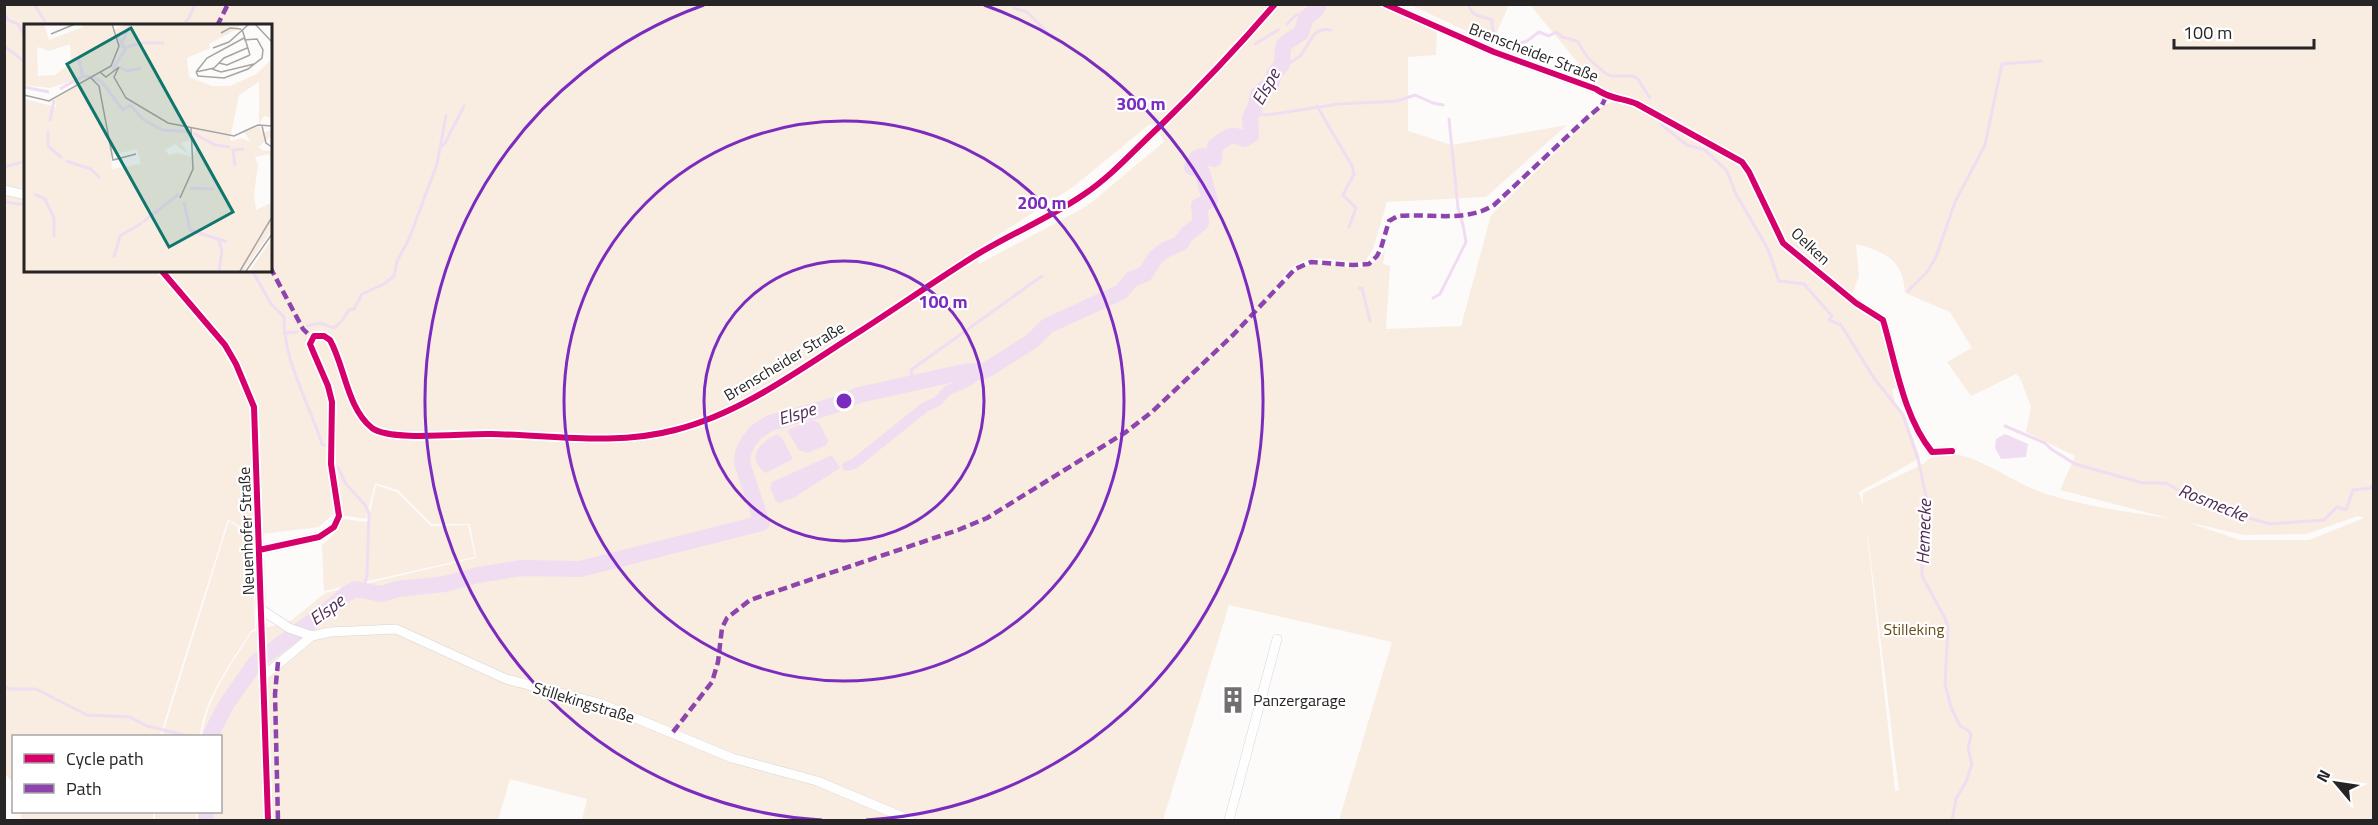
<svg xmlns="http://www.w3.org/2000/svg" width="2378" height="825" font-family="'Titillium Web',sans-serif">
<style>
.green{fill:#f8ede0;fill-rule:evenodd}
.water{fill:#f0ddf2}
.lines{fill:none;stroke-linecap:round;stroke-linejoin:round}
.stream{stroke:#f0ddf2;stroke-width:3}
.canal{stroke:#f0ddf2;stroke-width:10}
.river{stroke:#f0ddf2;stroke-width:16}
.street-casing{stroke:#d7d5d5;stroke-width:10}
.street{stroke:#fffefe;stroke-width:9}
.quiet{stroke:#8e44ad;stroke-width:4.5;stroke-dasharray:9 4.5;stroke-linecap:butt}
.cycleway-casing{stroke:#fff;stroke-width:10}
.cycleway{stroke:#d6006c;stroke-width:6}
.ring{fill:none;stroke:#7b2cbf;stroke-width:3}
.labels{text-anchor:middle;stroke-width:4.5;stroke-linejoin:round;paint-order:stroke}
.street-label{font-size:16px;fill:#262424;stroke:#fff}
.park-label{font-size:16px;fill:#6b4d18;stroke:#fff}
.poi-label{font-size:16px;fill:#262424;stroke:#fff;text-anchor:start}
.water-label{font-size:18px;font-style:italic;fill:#4f2d55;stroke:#fff}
.inset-river{fill:none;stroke:#f0ddf2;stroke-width:3}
.inset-road{fill:none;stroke:#a7a4a4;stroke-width:1.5}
.view{fill:#0f766e;fill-opacity:0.15;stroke:#0f766e;stroke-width:3}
.inset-edge{fill:none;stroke:#262424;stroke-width:3}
.centre{fill:#7b2cbf;stroke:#fff;stroke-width:3}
.ring-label{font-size:18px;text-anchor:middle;font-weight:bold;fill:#7b2cbf;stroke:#fff;stroke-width:4.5;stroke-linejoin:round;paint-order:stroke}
</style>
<rect width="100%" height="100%" fill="#fdfafa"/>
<!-- green -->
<path class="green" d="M4 5H1379L1437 30 1436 55 1408 57V131L1452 145 1567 125 1486 197 1387 202 1373 249 1365 262C1340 264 1314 250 1292 267 1283 274 1278 285 1271 293L1273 296C1283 287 1291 272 1304 267 1335 255 1363 286 1385 250L1383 264 1390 266 1386 329 1461 326 1491 215 1605 104 1623 101 1735 159 1747 172 1781 246 1876 319 1881 325 1898 386 1892 390 1895 402 1905 416 1920 458 1859 492 1863 505V493L1923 464C1928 459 1936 454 1943 454 1971 451 2007 478 2033 489 2077 506 2125 511 2172 519L2060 490 2075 456 2026 432 2031 407 2020 378 2016 374 1971 396 1947 362 1972 348 1950 312 1905 293C1903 260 1886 252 1856 244L1859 276 1852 294 1785 241 1744 158 1638 102 1598 87 1530 5H2373V820H1339L1392 642 1229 605 1163 820H582L587 799 510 779 498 820H198V812H220V736H202C206 699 232 663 252 632L292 620 325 593 476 558 470 524H432L398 490 375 483 366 519 333 514 319 527 253 535 228 519 160 736H14L13 782 4 774ZM26 26H270V270H26ZM1150 124 1165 141 1087 206 979 264 975 250 1073 187ZM2358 516 2364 518 2309 540H2240L2187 522 2244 535 2306 534ZM1867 533 1868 537 1899 791 1895 790Z
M1411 5H1509L1492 43Z
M376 485 397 492 431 526 468 525 475 557 324 591 322 545 332 536 343 519 368 522Z
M229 521 252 537 255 628 251 631C231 662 204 699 200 736H162Z
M20 812H153V820H22Z
M155 812H196V820H155Z"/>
<!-- water -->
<path class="water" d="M813 420 820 424 828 441 826 445 808 453 799 450 788 432 789 429Z
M777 434 782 438 793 459 766 473C745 458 760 442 777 434Z
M2005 434 2028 444 2026 457 2001 459 1995 448 1996 439Z
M830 456 833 457 840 468 795 497 779 503 776 501 770 488 772 482Z"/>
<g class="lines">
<!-- stream -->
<path class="stream" d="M34 4 48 26
M1469 4C1470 17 1483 16 1492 20 1492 35 1497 40 1509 47L1527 41 1539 32 1549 36 1556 32 1562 37 1577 41 1588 58 1605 73 1611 76H1632L1637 78 1650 98
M1014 8 1027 12 1049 34
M4 13 8 20 18 24 26 39
M1287 24 1296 15H1303L1306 18
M182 26 189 18 195 4
M1255 44 1278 30
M4 46 26 63
M1272 82C1281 78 1281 71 1288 64 1291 61 1296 60 1300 56 1311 44 1311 26 1331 30
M1317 106 1352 166 1354 174 1343 195 1356 208 1349 227
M1253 112 1265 115 1274 114 1339 104 1397 101 1415 95 1433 103 1443 105
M1659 120 1663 126 1687 145 1705 150 1727 171 1736 194 1768 249 1779 281 1804 284 1832 316 1829 320 1841 325 1874 378 1903 415 1918 459 1928 506 1923 527 1922 576 1945 618 1948 627 1945 684 1951 707 1960 726 1969 731 1971 735 1968 749 1972 764 1966 782 1956 799 1952 820
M440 148 445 143 464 106
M4 167 26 161
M4 202 26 205
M252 270 271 304 284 317C283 360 309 403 322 444L328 447
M1359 288H1362L1370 321
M1908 291 1927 272 1936 257 1955 202 1985 145 2002 64 2041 61
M1433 298 1440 294 1466 242 1463 225 1458 208 1449 119
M307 326 320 323 334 328 341 322 349 310 354 309 362 294 384 284 394 276 397 261 409 239 437 164 446 116
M284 333 297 332
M913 383 911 370 1042 276
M2005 426 2045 443 2051 449 2075 464 2143 483H2166L2194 499 2206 498 2225 511 2270 524 2324 520 2337 507 2346 510 2353 490 2371 488 2374 482
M338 468 346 484 365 505 369 513 367 575 363 591
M4 686 10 689H36L87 715 130 717 147 726 188 736"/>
<!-- canal -->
<path class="canal" d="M847 466 854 464 925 407 938 401 947 391 969 381 981 372"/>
<!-- river -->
<path class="river" d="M210 736 226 705 256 662 324 613 346 594 356 589 381 594 398 589 445 584 478 575 522 568 580 569 762 523 742 463 743 453 748 442 756 432 770 423 832 406 859 395 968 371 981 372 988 369 1032 341 1047 326 1121 292 1132 279 1145 274 1155 258 1165 250 1181 243 1187 234 1201 223 1199 206 1210 200C1208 195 1203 172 1201 171 1199 169 1195 169 1192 167L1197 158 1202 156 1214 159 1215 146C1226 138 1231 132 1244 139L1251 135 1250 118 1256 105 1258 94 1272 82 1274 74 1282 64C1283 38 1283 46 1301 33L1306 18 1316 10 1319 4
M206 812V820"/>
<defs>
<path id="street" d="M1385 4 1494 52 1596 89C1609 99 1623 98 1637 104L1742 162 1749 172 1783 243 1856 303 1883 320C1896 364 1903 416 1932 452L1952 451
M4 190 26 195
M161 270 225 345 236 364 254 407 268 820
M259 550 319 537 334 527 339 516 331 464 332 402 328 386 312 349 310 344 314 336H324L330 340C345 367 347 408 372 428 391 442 465 433 491 434 552 435 615 446 675 430 743 413 803 367 862 330 899 306 935 281 973 257 1008 235 1048 219 1083 195 1112 176 1135 149 1160 126 1200 87 1238 47 1275 4
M262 610 289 628 312 636
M265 675 312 636 330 632 396 629 506 679 599 703 732 758 817 781 910 820
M1229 820 1277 639"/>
</defs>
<!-- street casing -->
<use href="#street" class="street-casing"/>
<!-- street -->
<use href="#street" class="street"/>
<!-- quiet -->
<path class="quiet" d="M217 26 228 4
M270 267 303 329 312 338
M278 662 275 694 278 820
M673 732 712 682 718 662 722 628 727 618 750 600 958 530 987 518 1126 432 1153 411 1234 334 1295 269 1311 262 1353 265 1369 264 1377 256 1381 248 1389 221 1398 216C1430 213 1465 223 1494 205L1588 117 1602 105 1606 97"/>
<defs>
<path id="cycleway" d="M1385 4 1494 52 1596 89C1609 99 1623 98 1637 104L1742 162 1749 172 1783 243 1856 303 1883 320C1896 364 1903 416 1932 452L1952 451
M161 270 225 345 236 364 254 407 268 820
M259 550 319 537 334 527 339 516 331 464 332 402 328 386 312 349 310 344 314 336H324L330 340C345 367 347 408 372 428 391 442 465 433 491 434 552 435 615 446 675 430 743 413 803 367 862 330 899 306 935 281 973 257 1008 235 1048 219 1083 195 1112 176 1135 149 1160 126 1200 87 1238 47 1275 4"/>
</defs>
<!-- cycleway casing -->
<use href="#cycleway" class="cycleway-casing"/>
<!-- cycleway -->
<use href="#cycleway" class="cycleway"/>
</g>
<!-- distance rings -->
<g class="ring">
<circle cx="844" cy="401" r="140"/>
<circle cx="844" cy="401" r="280"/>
<path d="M822 820A420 420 0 0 1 704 5M984 5A420 420 0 0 1 866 820"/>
</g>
<!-- icons -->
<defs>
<symbol id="building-bare" viewBox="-9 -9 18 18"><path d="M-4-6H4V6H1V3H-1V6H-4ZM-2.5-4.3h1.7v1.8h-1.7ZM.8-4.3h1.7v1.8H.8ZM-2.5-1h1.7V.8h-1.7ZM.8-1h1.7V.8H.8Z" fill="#716f6f" stroke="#fff" stroke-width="2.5" paint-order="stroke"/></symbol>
</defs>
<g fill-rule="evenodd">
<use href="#building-bare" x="1214" y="681" width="38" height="38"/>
</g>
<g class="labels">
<!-- street labels -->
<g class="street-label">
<text transform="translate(1534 52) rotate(21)" y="6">Brenscheider Straße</text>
<text transform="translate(1811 246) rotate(43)" y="6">Oelken</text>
<text transform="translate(784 361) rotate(-31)" y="6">Brenscheider Straße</text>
<text transform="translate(246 531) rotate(-92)" y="6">Neuenhofer Straße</text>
<text transform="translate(584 702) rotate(17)" y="6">Stillekingstraße</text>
</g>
<!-- park labels -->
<g class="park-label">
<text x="1914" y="635">Stilleking</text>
</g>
<!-- poi labels -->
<g class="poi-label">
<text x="1253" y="706">Panzergarage</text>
</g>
<!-- water labels -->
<g class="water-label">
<text transform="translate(1266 87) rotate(-61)" y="6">Elspe</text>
<text transform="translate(797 414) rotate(-17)" y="6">Elspe</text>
<text transform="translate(2213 503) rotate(22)" y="6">Rosmecke</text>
<text transform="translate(1924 532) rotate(-88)" y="6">Hemecke</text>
<text transform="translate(327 610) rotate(-36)" y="6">Elspe</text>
</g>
</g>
<!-- overview -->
<g transform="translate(24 24)">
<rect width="248" height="248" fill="#fdfafa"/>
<path d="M0 0H20L25 16 59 3V0H87L89 6 102 0H214L215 4 185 20 186 24 163 34 165 53 188 62H206L232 50 247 36V94L240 92 235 101V58L215 71 207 110 182 108 206 112 207 117 217 114 227 118 220 108 236 102 237 109 247 106V112L235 123 229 119 238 126 247 127V139L245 130 231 133 234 141 230 170 232 186 247 179V207L220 247H0V72L1 75 32 83 31 75 51 63 48 57 26 64 0 61ZM46 20 47 39 31 51 14 52 13 23 25 27ZM167 116 168 121 173 122 168 133 154 129 145 131 141 126 151 120 165 131 157 119ZM113 125 117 140 88 145 87 131ZM247 216V247H226Z" fill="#f8ede0" fill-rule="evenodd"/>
<path class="inset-river" d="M93 11 101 24 116 19M99 17 106 0M117 19H140M54 33 59 52M96 43 103 47 117 44M88 46 101 26 96 18M0 63 25 68M36 65 59 52 67 53 77 57 99 86 106 81 120 96 139 106 168 108M26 97 30 76M24 107V122L38 134M169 109 191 121 206 123M42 137 67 145 76 154M211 142 209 126 220 125M166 164 190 165M10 170 21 175 30 194V213M160 178 166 206 203 218M119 198 155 170M193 213 198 226 195 247M90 233 96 212 118 199"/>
<path class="inset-road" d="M231 0 248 18M218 5 226 31M197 9 206 4 217 5M27 10 51 0M189 24 205 18 225 0M195 39 203 41 226 31M188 45 197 48 230 40M76 48 82 53 95 43 90 53 102 74 144 99 210 112 234 101 248 102M172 48 174 52 200 54 224 45 238 34 239 26 233 15 220 16M172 48 183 34 220 14M172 48 190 44 200 34 223 24M67 54 75 62 89 136 112 130M0 71 25 77 87 42 95 22 88 0M238 102 242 119 248 123M156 174 169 145 167 104M216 247 248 193M222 247 248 210"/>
<path class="view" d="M107 4 209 188 145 223 43 40Z"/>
<rect width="248" height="248" class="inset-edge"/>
</g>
<circle cx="844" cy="401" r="9" class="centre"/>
<g class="ring-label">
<text x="1141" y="110">300 m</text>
<text x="1042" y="209">200 m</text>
<text x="943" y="308">100 m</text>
</g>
<!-- border -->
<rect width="2378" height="825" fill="none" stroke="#262424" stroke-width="12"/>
<!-- legend -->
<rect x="12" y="735" width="210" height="78" fill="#ffffff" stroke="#a8a7a7" stroke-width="1.5"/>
<rect x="24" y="754" width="30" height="9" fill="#d6006c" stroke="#a8a7a7" stroke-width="1.5"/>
<text x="66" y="765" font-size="18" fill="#262424">Cycle path</text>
<rect x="24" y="784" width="30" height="9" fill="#8e44ad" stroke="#a8a7a7" stroke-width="1.5"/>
<text x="66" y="795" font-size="18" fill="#262424">Path</text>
<!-- north arrow -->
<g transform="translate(2336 783) rotate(299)" stroke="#ffffff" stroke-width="4.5" paint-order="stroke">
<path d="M0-4.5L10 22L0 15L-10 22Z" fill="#262424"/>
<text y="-9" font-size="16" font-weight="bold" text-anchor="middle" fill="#262424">N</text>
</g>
<!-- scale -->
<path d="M2174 39v9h140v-9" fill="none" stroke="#262424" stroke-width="3"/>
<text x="2183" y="39" font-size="18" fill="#262424" stroke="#ffffff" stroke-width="4.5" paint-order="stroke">100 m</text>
</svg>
